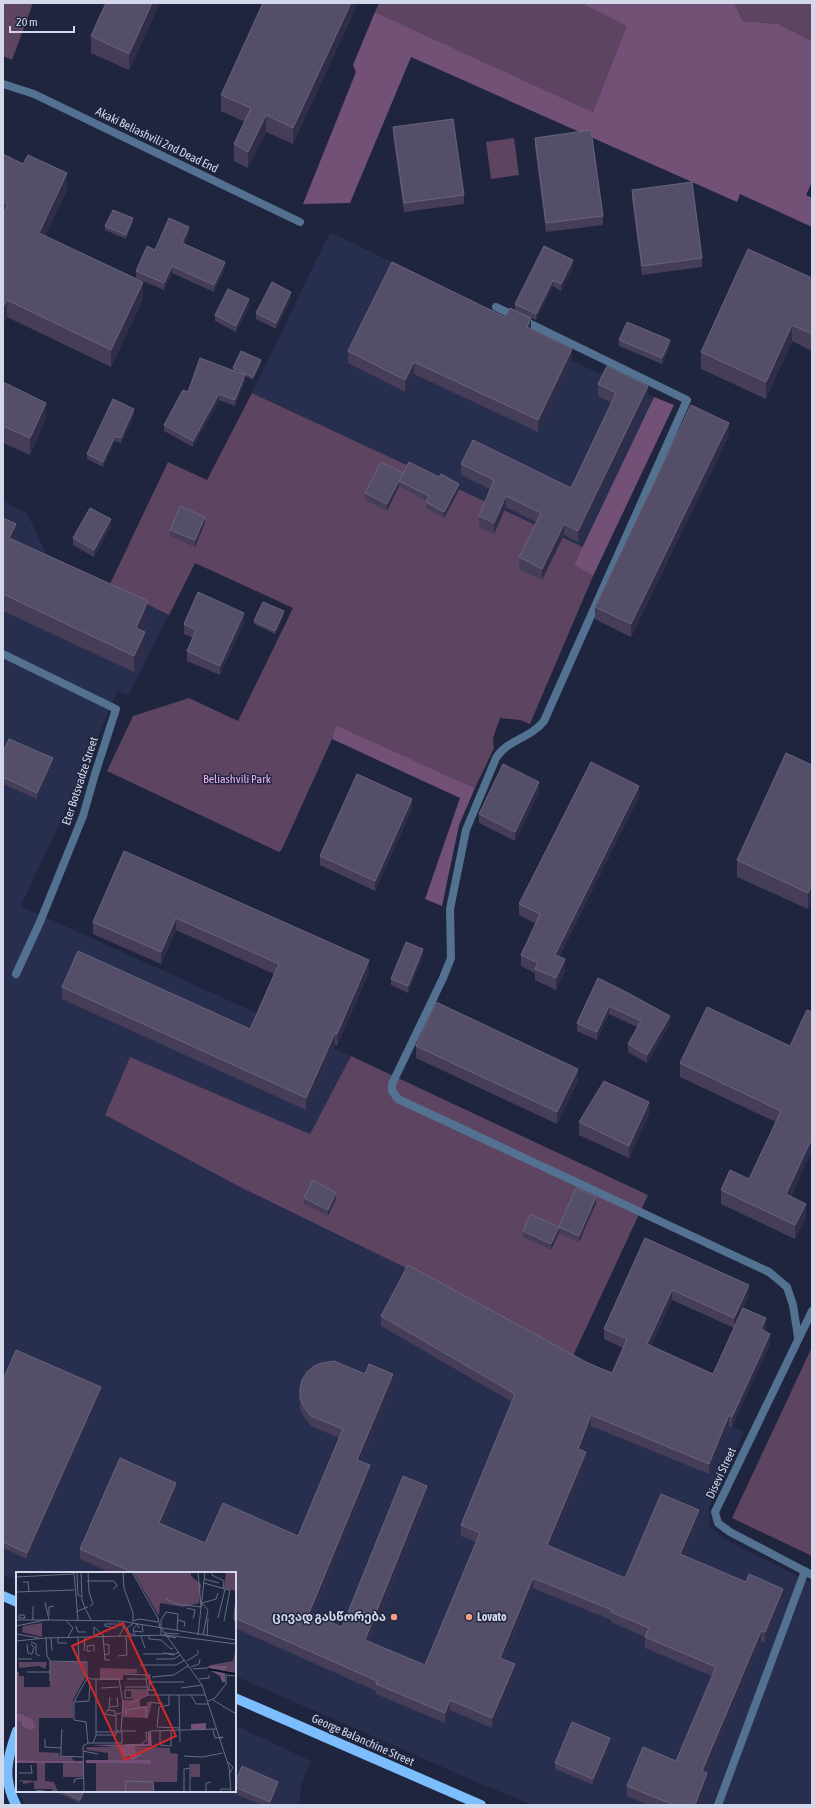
<svg xmlns="http://www.w3.org/2000/svg" width="815" height="1808" font-family="'Asap Condensed','Noto Sans Georgian',sans-serif">
<style>
.built{fill:#272e4e}
.green{fill:#5d4460}
.forest{fill:#735177}
.lines{fill:none;stroke-linecap:round;stroke-linejoin:round}
.minor{stroke:#537291;stroke-width:8}
.primary{stroke:#7cbdfd;stroke-width:10}
.wall{fill:#463e59;fill-rule:evenodd}
.shaded-wall{fill:#302d48}
.building{fill:#554e68;stroke:#68647c}
.poi-dot{fill:#f39f86;stroke:#1f253f;stroke-width:1.5}
.labels{text-anchor:middle;stroke-width:3;stroke-linejoin:round;paint-order:stroke}
.street-label{font-size:12px;fill:#d2d7e9;stroke:#1f253f}
.park-label{font-size:12px;fill:#ecb4f2;stroke:#1f253f}
.poi-label{font-size:12px;font-weight:bold;fill:#d2d7e9;stroke:#1f253f;text-anchor:end}
.inset-river{fill:none;stroke:#03161d;stroke-width:2}
.inset-road{fill:none;stroke:#676c83;stroke-width:1}
.view{fill:#d62828;fill-opacity:0.15;stroke:#d62828;stroke-width:2}
.inset-edge{fill:none;stroke:#d2d7e9;stroke-width:2}
</style>
<rect width="100%" height="100%" fill="#1f253f"/>
<!-- built -->
<path class="built" d="M330 232 478 304 572 361 654 397 583 547 252 393Z
M3 501 27 513 48 557 169 615 129 695 118 691 71 798 21 906 351 1056 310 1134 130 1057 105 1115 240 1187 404 1267 591 1366 744 1432 709 1508 710 1526 726 1540 812 1583V1805H533L488 1787 235 1676V1573H17V1580L3 1574Z
M235 1725 311 1761 301 1785 299 1805H25L19 1791H235Z"/>
<!-- green -->
<path class="green" d="M3 3H33L12 60 3 56Z
M379 3H581L628 26 593 112 375 12Z
M734 3H812V41L778 24 743 21Z
M514 138 519 175 491 179 486 142Z
M252 393 583 547 574 565 593 576 530 724 520 720 500 718 493 738 494 748 475 788 336 725 332 739 282 849 279 852 107 771 133 716 189 698 238 721 293 608 195 563 169 615 109 586 168 462 207 480Z
M351 1056 648 1195 573 1356 404 1267 240 1187 105 1115 130 1057 310 1134Z
M812 1347V1556L732 1518Z"/>
<!-- forest -->
<path class="forest" d="M581 3H734L743 21 778 24 812 41V182L806 195 812 198V227L740 194 737 202 411 57 350 203 303 204 356 72 353 65 375 12 593 112 627 26Z
M654 397 674 405 593 576 574 565Z
M336 725 475 788 459 825 442 906 425 899 460 798 332 739Z"/>
<g class="lines">
<!-- minor -->
<path class="minor" d="M3 84 34 94 300 222
M496 307 687 400 544 721C530 739 508 739 496 758L466 830 450 909 451 958 443 978 392 1084V1091L398 1099 769 1272 787 1287 793 1305 798 1337
M3 654 116 709 95 774 83 816 40 922 16 974
M812 1311 715 1512 718 1523 730 1532 812 1575
M718 1805 805 1571"/>
<!-- primary -->
<path class="primary" d="M3 1596 17 1602
M235 1698 481 1805
M16 1805C2 1777 7 1759 17 1731"/>
</g>
<!-- wall -->
<path class="wall" d="M106 3H160L129 70 91 53V36Z
M357 3V5L293 144 266 132 248 168 234 161V144L245 122 221 111V95Z
M393 127 464 195V204L404 212 393 136Z
M535 138 603 216V225L546 232 535 147Z
M3 154 67 190 45 236 143 299 111 367 7 317 3 325Z
M632 190 702 258V267L642 275 632 200Z
M133 222 126 239 105 230V226Z
M189 233 184 244 225 268 214 292 172 273 164 290 136 278V271L155 250Z
M573 267 561 291 553 286 536 320 515 310V304Z
M812 278V351L792 341 766 399 701 369V352Z
M291 298 276 329 256 319V313Z
M249 306 236 332 215 321V315Z
M531 330 572 361 538 432 414 374 405 392 348 363V351Z
M619 340 670 346 662 364 619 346Z
M261 363 253 380 245 376V381L235 406 219 400 193 447 164 431V425L188 392 233 371V368Z
M3 382 46 419 30 455 3 443Z
M598 384 648 397 578 542 564 535 542 580 519 569V557L536 522 506 507 494 534 479 527V516L490 489 461 475V464L571 488 612 403 598 396Z
M134 415 121 443 115 441 103 467 87 459V454Z
M729 435 631 637 595 619V607Z
M403 473 459 490 444 518 426 508V501L399 486 387 511 365 500V493Z
M3 518 16 540 148 618 142 631 145 649 134 672 3 611Z
M205 523 195 547 170 536V530Z
M111 526 94 557 73 545V538Z
M284 615 275 634 254 624V621Z
M244 622 220 675 187 661V651L193 638 184 634V624Z
M3 752 53 764 37 799 3 784Z
M812 765V901L808 909 737 877V860Z
M539 792 515 841 479 823V814Z
M639 797 559 957 565 971 556 990 535 980V973L521 966V955L536 924 519 915V904Z
M412 809 375 891 320 865V856Z
M124 851 369 972 337 1046 335 1045 306 1110 62 999V987L250 1029 274 974 176 930 161 964 93 934V922Z
M423 956 408 993 391 985V979Z
M598 978 670 1024 647 1063 628 1052V1044L637 1027 609 1014 597 1040 577 1031V1023Z
M416 1046 578 1081 557 1124 416 1058Z
M790 1046 791 1197 806 1217 795 1239 721 1204V1190L749 1179 776 1122 680 1077V1063Z
M649 1114 629 1158 579 1135V1122Z
M304 1198 336 1199 328 1216 304 1204Z
M596 1203 579 1242 559 1233 551 1250 523 1237V1231L559 1227Z
M645 1238 749 1296 743 1308 766 1329 764 1331 770 1344 732 1427 729 1426 709 1474 591 1426 581 1450 586 1462 551 1546 625 1578 699 1520 684 1556 783 1599 765 1643 761 1641 706 1773 707 1784 699 1805H648L627 1796V1786L676 1761 712 1676 645 1648V1637L611 1622V1620L533 1588 504 1660 515 1675 492 1728 450 1710 445 1723 376 1694V1691L235 1628V1573H111L80 1559V1549L176 1493 163 1524 205 1543 298 1536 339 1438 311 1426 304 1417 300 1409V1389L393 1385 361 1461 370 1475 313 1614 342 1627 427 1496 369 1642 425 1665 476 1542 461 1536V1525L512 1402 381 1326V1316L588 1363 612 1373 623 1348 604 1339V1329ZM672 1300 734 1328 713 1374 651 1346Z
M3 1380 101 1393 27 1559 3 1548Z
M610 1744 593 1785 555 1769V1763Z
M235 1783 278 1788 271 1805H262L233 1793V1791H235Z
M53 1791H85L80 1803Z"/>
<!-- shaded-wall -->
<path class="shaded-wall" d="M152 3H160L129 70V54Z
M351 3H357V5L293 144V128Z
M266 115V132L248 168V152Z
M67 173V190L39 250V233Z
M133 218V222L126 239V235Z
M189 227V233L182 249V243Z
M573 260V267L561 291V284Z
M225 262V268L214 292V285Z
M172 266V273L164 290V283Z
M553 280V286L536 320V314Z
M143 282V299L111 367V350Z
M291 292V298L276 329V323Z
M249 299V306L236 332V326Z
M7 300V317L3 325V308Z
M531 318V330L527 327Z
M792 325V341L766 399V382Z
M670 340V346L662 364V358Z
M572 349V361L538 432V420Z
M261 360V363L253 380V377Z
M414 362V374L405 392V380Z
M245 375V381L235 406V400Z
M648 386V397L578 542V531Z
M219 394V400L193 447V441Z
M46 403V419L30 455V438Z
M134 409V415L121 443V438Z
M729 423V435L631 637V624Z
M115 436V441L103 467V462Z
M403 473 399 481V486L387 511V504Z
M459 484V490L444 518V512Z
M506 496V507L494 534V523Z
M205 517V523L195 547V540Z
M111 519V526L94 557V550Z
M16 524V541L9 538Z
M564 524V535L542 580V569Z
M148 601V618L136 645V628Z
M284 611V615L275 634V631Z
M244 613V622L220 675V666Z
M145 632V649L134 672V656Z
M53 758V764L37 799V793Z
M539 782V792L515 841V832Z
M639 786V797L555 966V955Z
M412 799V809L375 891V881Z
M812 884V901L808 909V893Z
M176 918V930L161 964V952Z
M423 949V956L408 993V986Z
M565 959V971L556 990V978Z
M369 960V972L337 1046V1034Z
M609 1006V1014L597 1040V1032Z
M670 1016V1024L647 1063V1055Z
M335 1033V1045L306 1110V1098Z
M578 1069V1081L557 1124V1112Z
M649 1102V1114L629 1158V1146Z
M812 1138V1151L786 1208V1194Z
M336 1193V1199L328 1216V1210Z
M596 1197V1203L579 1242V1236Z
M806 1204V1217L795 1239V1225Z
M559 1227V1233L551 1250V1244Z
M749 1285V1296L734 1328V1318Z
M672 1290V1300L647 1354V1344Z
M766 1318V1329L761 1340V1329Z
M770 1334V1344L732 1427V1417Z
M393 1374V1385L357 1470V1460Z
M101 1387V1393L27 1559V1553Z
M591 1415V1426L578 1459V1449Z
M729 1415V1426L709 1474V1464Z
M586 1452V1462L547 1555V1545Z
M370 1465V1475L309 1623V1613Z
M176 1483V1493L159 1533V1523Z
M427 1486V1496L365 1651V1640Z
M699 1510V1520L680 1565V1554Z
M533 1578V1588L500 1669V1658Z
M783 1589V1599L765 1643V1632Z
M761 1631V1641L702 1782V1771Z
M515 1664V1675L492 1728V1718Z
M450 1700V1710L445 1723V1713Z
M610 1738V1744L593 1785V1779Z
M707 1773V1784L699 1805H695Z
M278 1782V1788L271 1805H270V1802Z
M84 1791H85L80 1803V1800Z"/>
<!-- building -->
<path class="building" d="M106 3H152L129 54 91 36Z
M263 3H351L293 128 266 115 248 152 234 144 251 108 221 95Z
M453 119 464 195 404 203 393 127Z
M591 130 603 216 546 223 535 138Z
M3 154 23 164 28 155 67 173 39 233 143 282 111 350 7 300 3 308V215L8 205 3 202Z
M692 182 702 258 642 266 632 190Z
M113 210 133 218 126 235 105 226Z
M169 218 189 227 182 243 225 262 214 285 172 266 164 283 136 271 147 246 155 250Z
M544 246 573 260 561 284 553 280 536 314 515 304Z
M748 249 812 278V334L792 325 766 382 701 352Z
M392 262 505 317 510 308 531 318 527 327 572 349 538 420 414 362 405 380 348 351Z
M272 282 291 292 276 323 256 313Z
M228 289 249 299 236 326 215 315Z
M627 322 670 340 662 358 619 340Z
M241 351 261 360 253 377 233 368Z
M200 358 245 375 235 400 219 394 193 441 164 425 183 390 188 392Z
M607 366 648 386 578 531 564 524 542 569 519 557 541 513 506 496 494 523 479 516 494 480 461 464 473 440 571 488 616 393 598 384Z
M3 382 46 403 30 438 3 426Z
M113 399 134 409 121 438 115 436 103 462 87 454Z
M691 405 729 423 631 624 595 607Z
M381 462 403 473 387 504 365 493Z
M409 462 439 477 441 474 459 484 444 512 426 502 429 496 399 481Z
M180 506 205 517 195 540 170 530Z
M90 508 111 519 94 550 73 538Z
M3 518 16 524 9 538 148 601 136 628 145 632 134 656 3 594Z
M198 592 244 613 220 666 187 651 196 630 184 624Z
M263 602 284 611 275 631 254 621Z
M9 739 53 758 37 793 3 777V752Z
M786 753 812 765V884L808 893 737 860Z
M591 762 639 786 555 955 565 959 556 978 535 969 538 963 521 955 540 914 519 904Z
M503 764 539 782 515 832 479 814Z
M357 774 412 799 375 881 320 856Z
M124 851 369 960 337 1034 335 1033 306 1098 62 987 78 951 250 1029 279 964 176 918 161 952 93 922Z
M406 942 423 949 408 986 391 979Z
M598 978 628 993 670 1016 647 1055 628 1044 641 1021 609 1006 597 1032 577 1023Z
M436 1002 578 1069 557 1112 416 1046Z
M707 1007 790 1046 807 1010 812 1012V1138L786 1194 806 1204 795 1225 721 1190 730 1170 749 1179 781 1111 680 1063Z
M604 1081 649 1102 629 1146 579 1122Z
M313 1180 336 1193 328 1210 304 1198Z
M576 1188 596 1197 579 1236 559 1227Z
M530 1214 559 1227 551 1244 523 1231Z
M645 1238 749 1285 734 1318 672 1290 647 1344 713 1374 743 1308 766 1318 761 1329 770 1334 732 1417 729 1415 709 1464 591 1415 578 1449 586 1452 547 1545 625 1578 661 1494 699 1510 680 1554 746 1582 749 1574 783 1589 765 1632 761 1631 702 1771 707 1773 695 1805H674L627 1786 643 1747 676 1761 716 1667 645 1637 649 1628 611 1612 612 1610 533 1578 500 1658 515 1664 492 1718 450 1700 445 1713 376 1684 377 1681 235 1618V1573H134L80 1549 120 1458 176 1483 159 1523 205 1543 223 1503 298 1536 343 1429 311 1416 304 1407 300 1398V1389L302 1380 307 1372 314 1366 322 1363 334 1361 365 1374 369 1364 393 1374 357 1460 370 1465 309 1613 342 1627 403 1476 427 1486 365 1640 425 1665 480 1533 461 1525 515 1394 381 1316 408 1265 588 1363 612 1373 627 1339 604 1329Z
M16 1350 101 1387 27 1553 3 1542V1380Z
M572 1722 610 1738 593 1779 555 1763Z
M242 1766 278 1782 270 1802 235 1787V1783Z
M60 1791H84L80 1800Z"/>
<!-- markers -->
<g class="poi-dot">
<circle cx="394" cy="1617" r="4"/>
<circle cx="469" cy="1617" r="4"/>
</g>
<g class="labels">
<!-- street labels -->
<g class="street-label">
<text transform="translate(157 140) rotate(26)" y="4">Akaki Beliashvili 2nd Dead End</text>
<text transform="translate(80 781) rotate(-72)" y="4">Eter Botsvadze Street</text>
<text transform="translate(721 1473) rotate(-65)" y="4">Disevi Street</text>
<text transform="translate(363 1740) rotate(24)" y="4">George Balanchine Street</text>
</g>
<!-- park labels -->
<g class="park-label">
<text x="237" y="783">Beliashvili Park</text>
</g>
<!-- poi labels -->
<g class="poi-label">
<text x="386" y="1621">ცივად გასწორება</text>
<text x="477" y="1621" text-anchor="start">Lovato</text>
</g>
</g>
<!-- overview -->
<g transform="translate(16 1572)">
<rect width="220" height="220" fill="#1f253f"/>
<path d="M117 0H175V4L185 12 183 31 167 35 144 31 143 44ZM210 0H220V19L208 16ZM26 51V65L6 60 7 54ZM220 75V100L208 98 210 94 195 93 217 89ZM3 90H30L31 91 29 97 23 94 3 96ZM34 90H70V104L57 128V146H23V180L44 181 40 185H55L58 189 0 188V150L5 149 7 153 14 148 10 143 0 141V100H3V104H8V115H34ZM84 96 121 97V101L107 102V108H84ZM117 119H131V123L124 126V134H131V130H136L132 146 106 145 107 128H117ZM119 174 154 176V181L162 182 161 210H137V220H80V191L135 192 117 188V185L125 186 120 180ZM70 175H104L115 188H92V181L71 178ZM21 191H29V209L38 210 42 220H36V217H18V210L7 212V209L4 210V208L21 209ZM47 191H67V205H47ZM175 192H184V205H175Z" fill="#5d4460"/>
<path d="M195 93 211 94 209 98 220 100V103L209 101V110H206L204 104 190 96ZM0 141 7 142 17 148 19 156 15 158 7 155 5 149 0 150ZM190 151V157H175V152ZM135 160 136 174H119L120 180 126 184 117 188H135V192L70 191V188H115L113 184 106 185 103 175 74 173 132 172V161ZM0 188 67 189V191H0Z" fill="#735177"/>
<path class="inset-river" d="M192 97 220 102"/>
<path class="inset-road" d="M58 0 62 48M61 0 62 23 66 25M65 0 66 28 69 36 72 35M72 0 73 20 77 32 74 34M107 0 108 16 117 41V50M116 0 142 46 144 56M196 0V3L208 9 207 17M0 5 58 2M188 7 203 11M71 9H98L101 14 97 17M7 10H12L13 19M188 11 209 17 202 46M0 20 58 18M150 27 161 32 185 35 182 0M220 28 218 45 220 52M29 30 33 48M186 31 192 38 187 63M186 31 200 27 202 21M17 34V48M171 36 179 38 177 47M60 40 69 36 75 48M3 43H8L9 46H3ZM33 43V35L38 34M0 48H30M50 48 57 56 52 65M162 48 169 50 168 55M117 49 123 47 142 50M208 49 214 18 209 17M102 50 108 56 103 64M0 54 30 48 104 49 220 68M60 54 62 60H70M100 56 89 54V52H101M145 56 186 113 213 195 215 220M117 59 127 60 126 53M148 61 163 62M0 62 23 66M78 63V55L88 64M117 63 113 61 111 56 118 51M182 63 189 0M119 64 117 57 121 52 123 56M125 64 129 76M133 64V67L145 68 155 77 157 76M191 64 192 46M62 65 63 89M87 65 89 88H94M29 66 150 63 220 72M30 66 31 84 34 89 71 90V106L58 130V148L70 150 72 171M35 66 36 79M42 66V71H51M160 66 145 63V48L150 40 162 42 161 59M0 69 30 66M15 70 20 72V82L24 84M11 72 12 81 16 82 18 75 15 72M88 72 93 73V82L88 83M68 79 69 65M75 79H71V74L78 73V79M127 82H147M158 82 147 81 158 83 159 82 163 80M102 84 111 83 110 64M2 87H16M140 87H158L164 83M34 89V109M171 89 182 82V78M124 93H160L169 88M175 95 183 92 184 87M177 97 190 96M11 100H34M108 102 130 103 132 123H189M71 104 74 107H103L107 131 105 159H120M136 105 158 103 173 93M111 107H130M183 107 193 106V103M134 110H168M109 115H131M85 116 103 115M165 116 186 113M116 118V126H109V118H140M133 118 134 102M153 123V133L143 135 141 155 164 156M163 123 164 170M175 123 180 132H193M197 128 220 142M192 129 199 126 210 112V103L220 104M58 130 73 129 74 109M134 130 147 132M113 132 132 123M94 135 102 134 101 125M92 138 99 139V144L88 142 93 137 94 125M110 143V138L130 135V146M197 158 199 166 207 165 204 167M103 159 100 158V142L105 141M144 159V173L155 174V159M80 160H100V163H80M29 167V175L45 176V184M72 171H106V160H100M77 171 80 163V107M110 173H124L131 168 130 161 135 159 200 157M45 176 46 157M67 179 82 182M39 184 67 185M168 184 186 185 207 181M212 190 217 195 214 201M174 192V220M3 201H16L15 193M58 211 59 207 68 206M20 218 35 220M68 220 67 174 72 171M109 220 110 209 137 210 138 220M168 220V197L174 196M190 220V211L195 210M204 220 205 217H215"/>
<path class="view" d="M107 51 160 164 109 188 56 74Z"/>
<rect width="220" height="220" class="inset-edge"/>
</g>
<!-- border -->
<rect width="815" height="1808" fill="none" stroke="#d2d7e9" stroke-width="8"/>
<!-- scale -->
<path d="M10 26v6h64v-6" fill="none" stroke="#d2d7e9" stroke-width="2"/>
<text x="16" y="26" font-size="12" fill="#d2d7e9" stroke="#1f253f" stroke-width="3" paint-order="stroke">20 m</text>
</svg>
